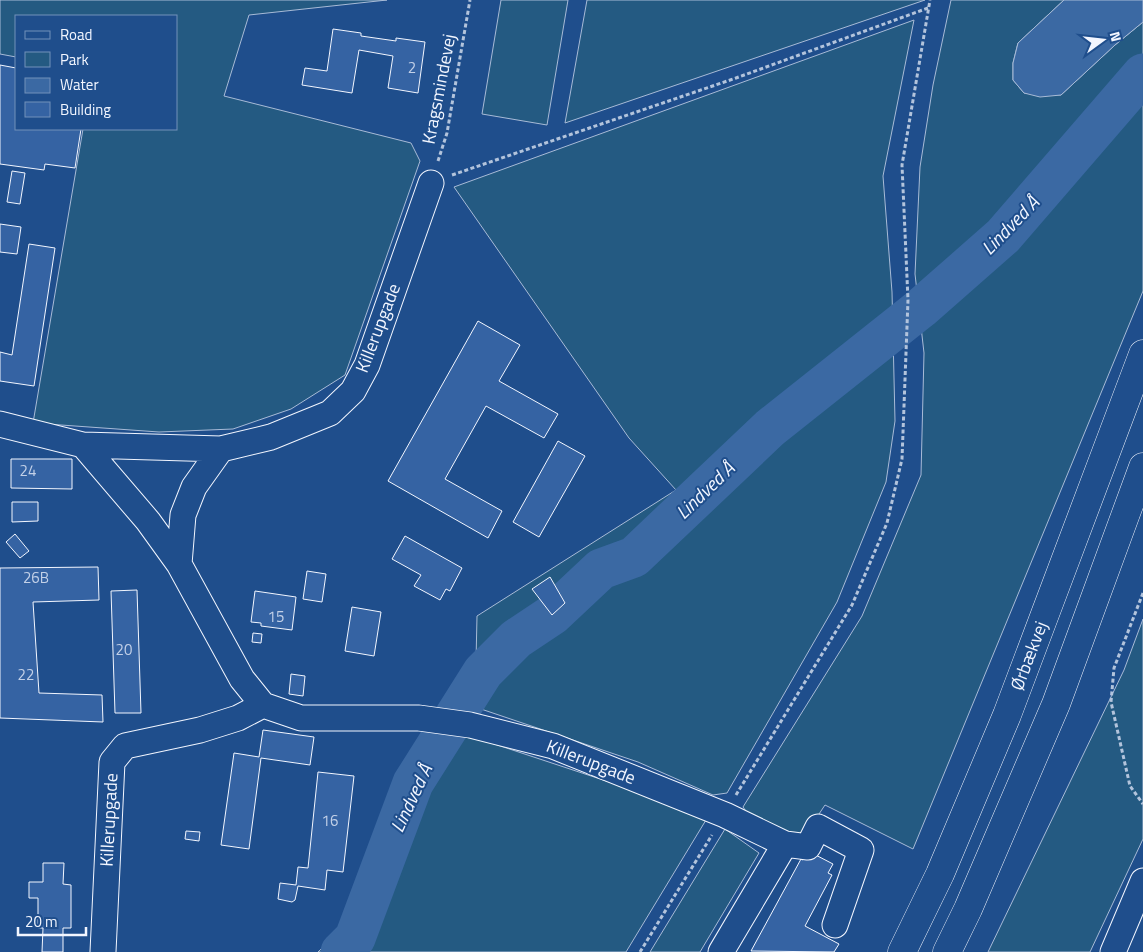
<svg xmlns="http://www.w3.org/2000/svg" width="1143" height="952" font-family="'Titillium Web',sans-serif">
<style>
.green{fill:#245a82;stroke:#a8bbd7}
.water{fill:#3b69a3;stroke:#a8bbd7}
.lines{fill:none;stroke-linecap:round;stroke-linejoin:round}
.river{stroke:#3b69a3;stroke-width:41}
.building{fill:#3563a3;stroke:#f2f6ff}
.minor-casing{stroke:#f2f6ff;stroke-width:27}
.major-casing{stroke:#f2f6ff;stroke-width:29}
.path{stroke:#b3c4dc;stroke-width:3;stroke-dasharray:4 2.5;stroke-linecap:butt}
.minor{stroke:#1f4e8c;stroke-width:25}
.major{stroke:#1f4e8c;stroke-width:28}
.labels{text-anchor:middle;stroke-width:4;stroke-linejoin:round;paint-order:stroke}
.number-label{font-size:15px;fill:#c3d1e8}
.street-label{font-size:18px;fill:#f2f6ff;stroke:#1f4e8c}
.water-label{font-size:19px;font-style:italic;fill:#f2f6ff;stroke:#1f4e8c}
</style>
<rect width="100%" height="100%" fill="#1f4e8c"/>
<!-- green -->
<path class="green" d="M0 0H387L249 15 224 96 411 143 420 161 345 375 291 409 233 429 159 432 33 423 83 129H176V16H16V57L0 54Z
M501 0H568L547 125 482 114Z
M587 0H925L565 123Z
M951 0H1064L1018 43 1013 63V80L1024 93 1061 95 1115 45 1143 22V291L913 849 825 805 803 838 751 818 743 807 862 616 921 475 924 353 915 274 920 167 933 85Z
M914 20 883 176 892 292 895 421 886 482 837 602 727 793 713 795 638 762 475 707 477 616 676 490 629 438 454 187Z
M1143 619V839L1090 952H988L1124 670Z
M452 730 709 815 626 952H318L353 917Z
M725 829 759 853 700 952H650Z"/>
<!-- water -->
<path class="water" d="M1064 0H1143V22L1115 45 1061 95 1040 97 1024 93 1013 80V63L1018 43Z"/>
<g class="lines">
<!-- river -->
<path class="river" d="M341 952 355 938 413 783 483 672 516 639 552 615 601 569 634 557 770 428 921 308 1003 236 1143 74"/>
</g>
<!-- building -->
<path class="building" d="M333 29 361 33V36L396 41V38L425 42 418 93 388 88 393 56 359 50 352 93 302 85 305 68 327 71Z
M0 65 16 68V129H81L75 168 45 164 44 170 0 164Z
M12 171 25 173 20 204 7 202Z
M0 224 21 227 17 254 0 252Z
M29 244 55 248 34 386 0 381V352L12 355Z
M478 321 520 345 499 381 558 414 544 438 486 406 445 479 502 511 488 538 388 481Z
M558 441 585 456 539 537 513 522Z
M11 459H72V489L11 488Z
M12 502H38V521L12 522Z
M15 534 29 551 20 558 6 542Z
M405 536 462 568 450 591 446 589 440 600 414 586 421 575 392 559Z
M98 567 99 600 33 602 39 693 102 695 103 722 0 718V568Z
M307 571 326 574 322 602 303 599Z
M550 577 565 603 552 615 532 589Z
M137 590 141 713H115L111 591Z
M255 591 296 597 292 630 261 626V623L251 622Z
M352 607 381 612 374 656 345 651Z
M253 633 262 634 261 643 252 642Z
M291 674 305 676 303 696 289 694Z
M263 730 314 737 310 765 261 758 249 849 221 845 234 753 259 757Z
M318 772 354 776 343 872 327 870 325 890 298 886 295 900 292 902 278 899 280 883 296 885 298 867 308 868Z
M186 831 200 832 199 841 185 839Z
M808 851 833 864 828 873 832 875 805 926 839 944 834 952 751 951 801 859 803 860Z
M43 863H64L63 884 71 885V928H63V952H42L43 928H38V898H29V882H43Z"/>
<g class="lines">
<defs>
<path id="minor" d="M0 424 83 445 148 521 179 564 242 679 263 705 301 718H419L470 725 553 746 725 815 785 844 721 952
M83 445 221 449 271 437 330 413 353 391 367 365 431 183
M179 564 183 515 194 487 221 449
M785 844 808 847 818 827 861 850 835 925
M103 952 112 762 125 746 200 730 238 718 263 705
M1113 952 1143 881"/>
<path id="major" d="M902 952 940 874 1007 715 1143 354
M947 952 968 909 1056 704 1143 467"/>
</defs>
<!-- minor casing -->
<use href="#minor" class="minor-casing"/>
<!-- major casing -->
<use href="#major" class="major-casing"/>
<!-- path -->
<path class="path" d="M438 161 447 133 470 0
M452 175 736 78 928 8
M1143 593 1114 668 1111 702 1130 786 1143 804
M736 795 852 605 887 523 902 459 908 300 902 165 930 0
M640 952 712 835"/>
<!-- minor -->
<use href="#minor" class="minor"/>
<!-- major -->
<use href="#major" class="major"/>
</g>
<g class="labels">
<!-- number labels -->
<g class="number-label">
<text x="412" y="73">2</text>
<text x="28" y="476">24</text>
<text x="36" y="583">26B</text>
<text x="276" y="622">15</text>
<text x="124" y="655">20</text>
<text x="26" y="680">22</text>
<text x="330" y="826">16</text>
</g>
<!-- street labels -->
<g class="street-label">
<text transform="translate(439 89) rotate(-79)" y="6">Kragsmindevej</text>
<text transform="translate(378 328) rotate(-69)" y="6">Killerupgade</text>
<text transform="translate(1029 656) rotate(-69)" y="6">Ørbækvej</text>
<text transform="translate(591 762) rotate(21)" y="6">Killerupgade</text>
<text transform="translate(109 820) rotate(-87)" y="6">Killerupgade</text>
</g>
<!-- water labels -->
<g class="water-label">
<text transform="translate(1010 225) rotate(-46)" y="7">Lindved Å</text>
<text transform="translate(705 490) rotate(-44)" y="7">Lindved Å</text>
<text transform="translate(411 798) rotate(-65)" y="7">Lindved Å</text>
</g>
</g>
<!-- legend -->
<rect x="15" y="15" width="162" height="115" fill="#1f4e8c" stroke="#7391ba"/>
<rect x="25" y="31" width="25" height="8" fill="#1f4e8c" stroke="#7391ba"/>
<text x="60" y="40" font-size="15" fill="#f2f6ff">Road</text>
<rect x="25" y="52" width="25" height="15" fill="#245a82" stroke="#7391ba"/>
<text x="60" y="65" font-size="15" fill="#f2f6ff">Park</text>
<rect x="25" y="78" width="25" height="15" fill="#3b69a3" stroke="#7391ba"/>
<text x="60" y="90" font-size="15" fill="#f2f6ff">Water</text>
<rect x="25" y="102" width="25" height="15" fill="#3563a3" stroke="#7391ba"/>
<text x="60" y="115" font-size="15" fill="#f2f6ff">Building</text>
<!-- north arrow -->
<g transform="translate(1103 40) rotate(75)" stroke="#1f4e8c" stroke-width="4" paint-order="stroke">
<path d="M0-4L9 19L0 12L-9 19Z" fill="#f2f6ff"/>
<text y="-8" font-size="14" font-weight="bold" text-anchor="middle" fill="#f2f6ff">N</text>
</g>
<!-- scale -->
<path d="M18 927v8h68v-8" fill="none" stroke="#f2f6ff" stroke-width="2.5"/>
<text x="25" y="927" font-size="15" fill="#f2f6ff" stroke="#1f4e8c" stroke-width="4" paint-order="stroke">20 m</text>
</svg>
